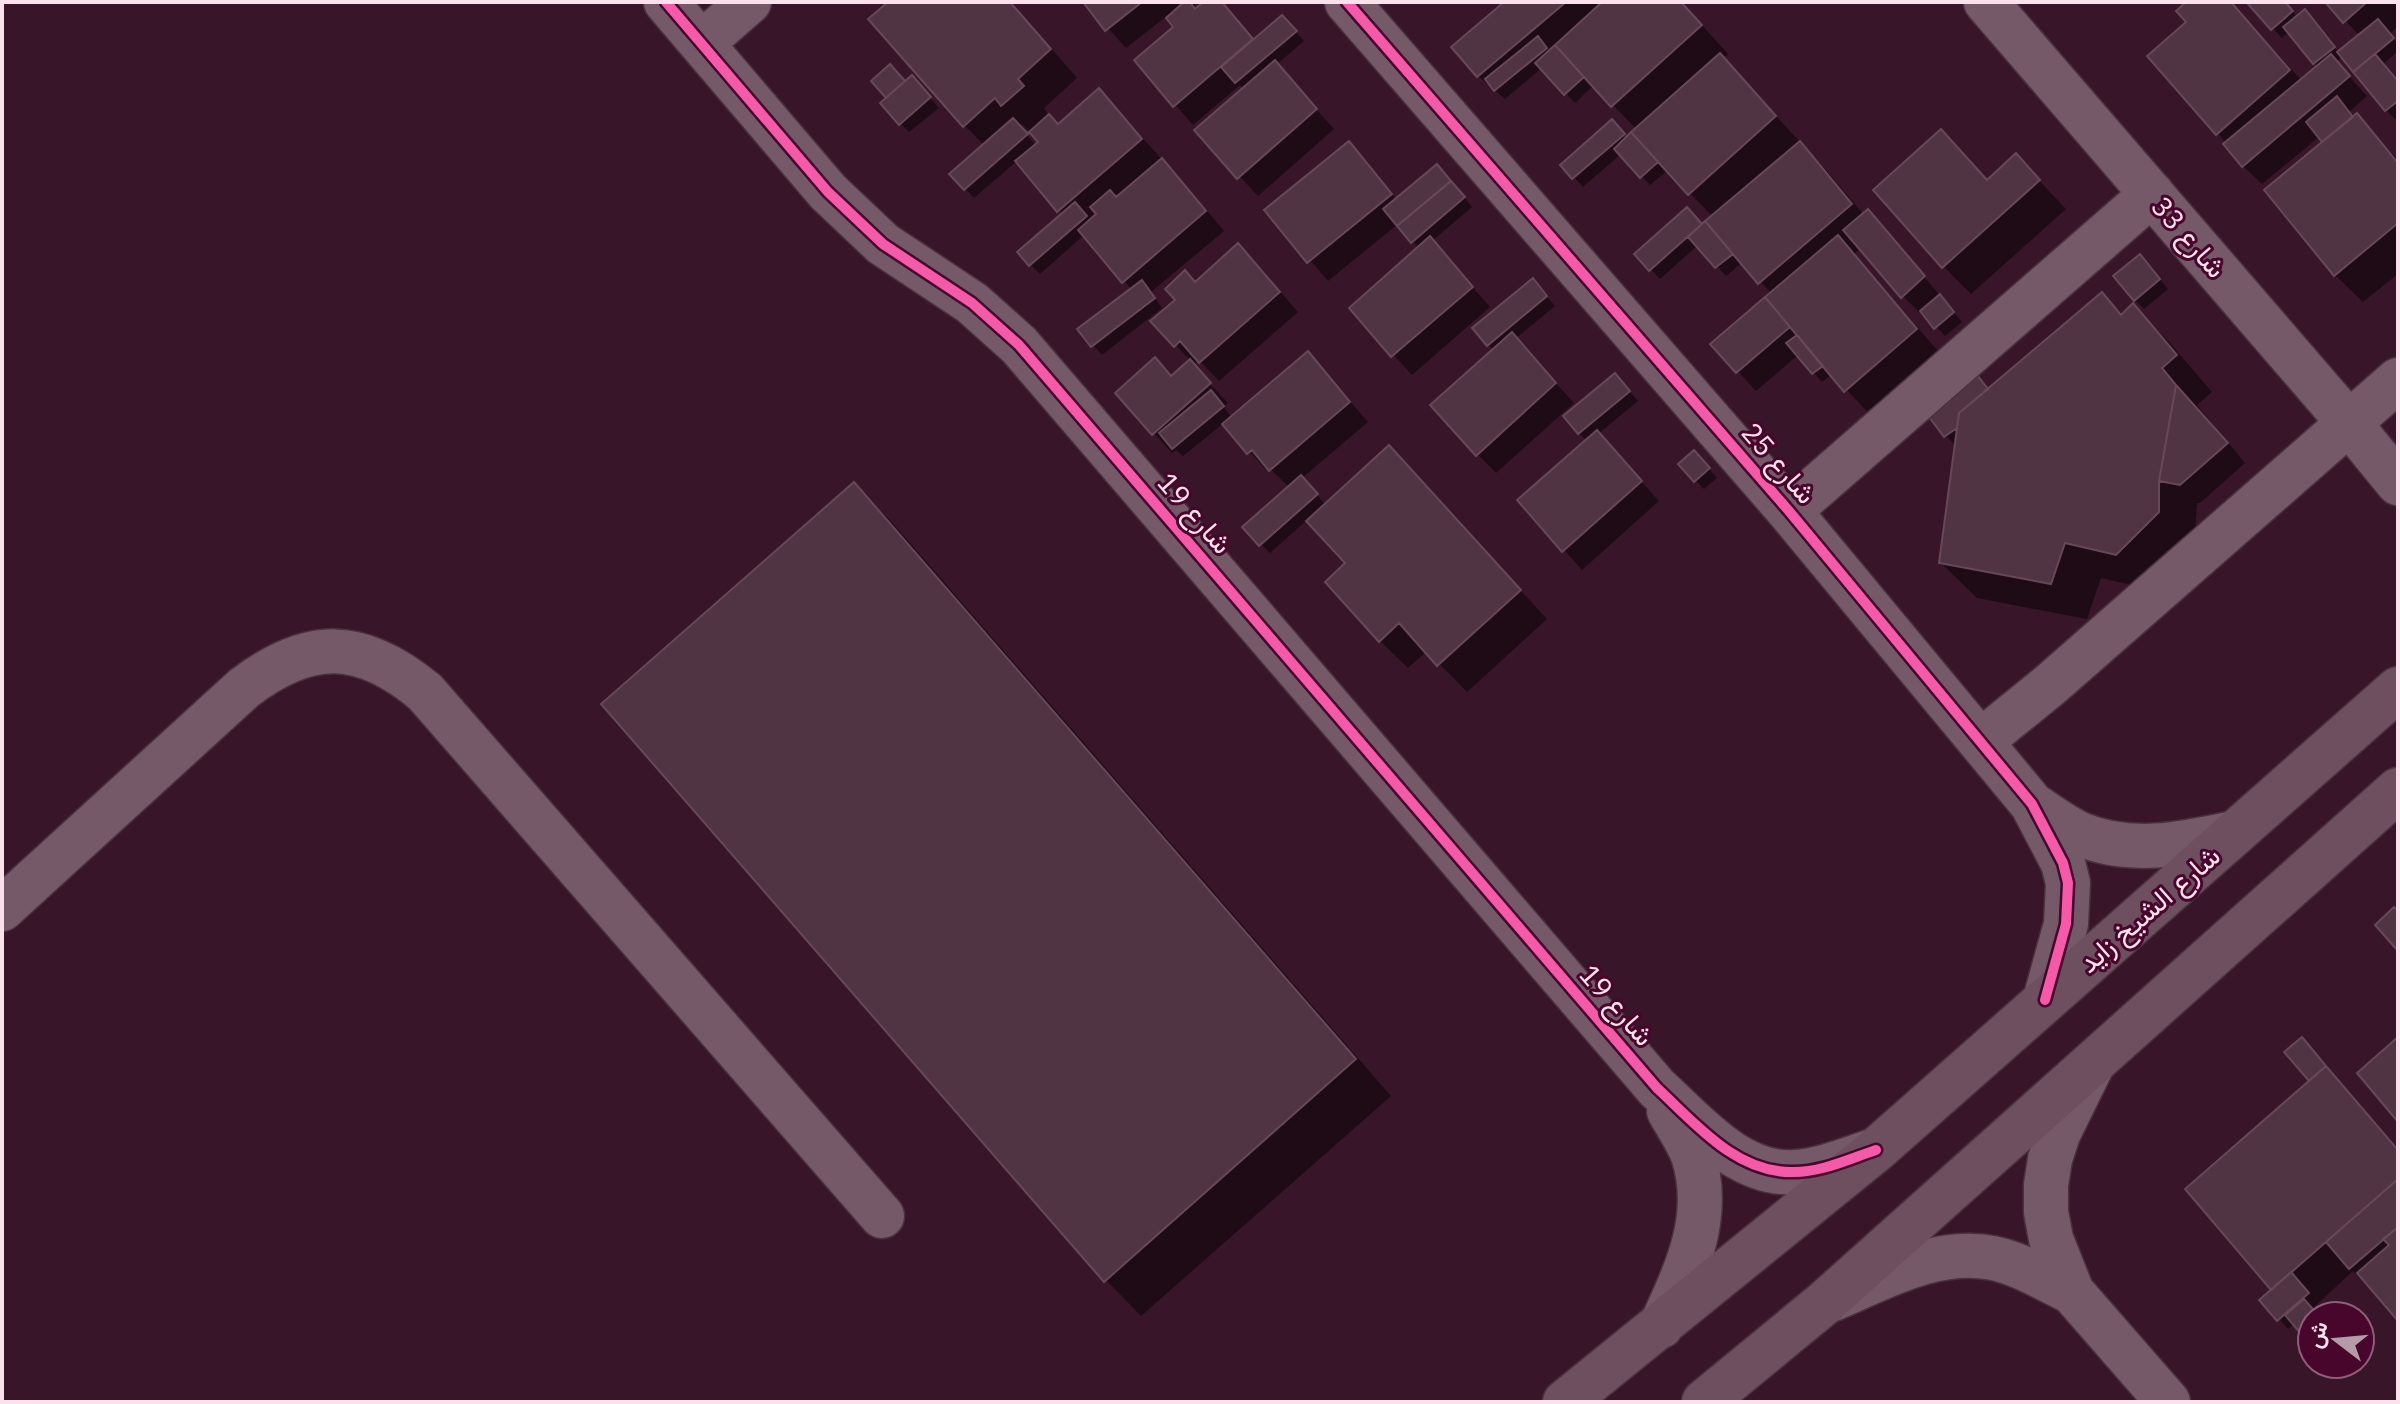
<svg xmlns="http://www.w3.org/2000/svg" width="2400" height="1404" font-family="'IBM Plex Sans',Vazirmatn,sans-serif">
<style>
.shadow{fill:#0007;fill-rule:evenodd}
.building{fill:#513444;stroke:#664858;stroke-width:2}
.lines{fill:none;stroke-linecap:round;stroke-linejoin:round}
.minor-casing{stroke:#4a313e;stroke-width:47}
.major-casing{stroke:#4a313e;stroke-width:47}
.minor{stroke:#755968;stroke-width:44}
.major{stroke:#6e4f60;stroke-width:44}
.cycleway-casing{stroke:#48062d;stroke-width:15}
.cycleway{stroke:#f35aa7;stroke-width:10}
.labels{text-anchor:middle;stroke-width:6;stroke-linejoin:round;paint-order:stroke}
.street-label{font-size:28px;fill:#fbe1ec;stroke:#48062d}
</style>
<rect width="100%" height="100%" fill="#39152a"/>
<!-- shadow -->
<path class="shadow" d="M891 2H1011L1077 78 1044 108 1049 116 1059 126 1099 91 1181 180 1224 231 1151 292 1162 308 1102 355 1080 330 1132 290 1084 235 1040 274 1031 265 1020 252 1063 215 1017 161 974 198 952 174 985 146 964 125ZM1022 124 1040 142 1036 146 1020 126Z
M1085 2H1198L1192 7 1196 11 1206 2H1220L1255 41 1291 26 1304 41 1276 65 1334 129 1258 196 1197 130 1244 89 1240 85 1193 125 1137 61 1176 27 1167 16 1126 48Z
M1507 2H1681L1728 54 1723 59 1827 171 1864 215 1886 231 1962 322 1945 336 1924 313 1922 315 1903 296 1861 248 1854 254 1944 358 1873 418 1832 374 1822 382 1798 355 1756 391 1713 344 1772 294 1743 262 1726 276 1698 245 1660 279 1637 254 1687 210 1703 226 1713 217 1668 170 1650 185 1621 154 1583 187 1563 165 1611 122 1627 139 1637 130 1594 85 1575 103 1542 68 1505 99 1478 76 1454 47Z
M2189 2H2231L2302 81 2319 67 2289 32 2282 38 2249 2H2284L2298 18 2314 21 2339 53 2360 36 2328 2H2398V26L2390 34 2398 45V51L2383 64 2398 82V117L2395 119 2386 110 2343 56 2336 62 2367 96 2349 112 2354 118 2357 116 2398 160V274L2363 302 2335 275 2325 142 2320 136 2262 184 2243 166 2218 133 2188 22Z
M890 66 906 83 920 87 939 108 909 132 900 123Z
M1941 132 1988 181 2016 156 2066 209 1971 294 1943 266Z
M1348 144 1397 200 1446 175 1472 207 1432 241 1490 307 1412 375 1351 308 1419 248 1398 224 1328 281 1267 210Z
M1257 265 1298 312 1219 381 1199 360 1193 366 1228 403 1224 407 1232 418 1308 353 1368 422 1302 478 1326 505 1389 448 1547 619 1467 692 1427 651 1408 668 1380 641 1348 564 1307 520 1270 553 1261 544 1290 488 1270 469 1267 471 1224 423 1183 456 1176 450 1172 453 1117 393 1155 360 1173 377 1191 361 1153 321 1196 284Z
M2149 266 2168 289 2144 309 2135 300Z
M1541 290 1555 306 1515 339 1574 403 1496 473 1477 454 1494 351 1488 344Z
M2102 294 2123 315 2133 306 2169 342 2212 392 2197 405 2245 463 2200 503H2197L2194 549 2153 590 2101 578 2087 619 1977 598 1941 563 1956 446 1946 436 1989 390Z
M1624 385 1638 401 1598 434 1659 501 1582 570 1520 500 1587 441 1579 433Z
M1703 462 1717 478 1704 489 1695 480Z
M854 485 890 520 1391 1096 1141 1316 1106 1280 604 704Z
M2335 1078 2352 1095 2350 1097 2398 1153V1318L2353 1271 2312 1309 2318 1316H2312V1343L2295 1323 2288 1329 2262 1300 2274 1290Z"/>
<!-- building -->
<path class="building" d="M888 2H1010L1051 49 1018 79 1024 86 1001 106 995 98 963 127 868 19Z
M1083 2H1142L1105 31Z
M1184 2H1190L1195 9 1203 2H1222L1253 39 1173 107 1134 60 1173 27 1166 18Z
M1504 2H1566L1477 77 1451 47Z
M1602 2H1681L1702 25 1611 107 1555 45Z
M2186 2H2231L2290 70 2216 135 2147 56 2186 22 2176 11Z
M2250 2H2285L2293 11 2271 30 2248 4Z
M2325 2H2367L2343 23Z
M2305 9 2335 47 2313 64 2283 27Z
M1282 15 1297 31 1235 83 1221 67Z
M2378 19 2394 38 2353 72 2337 52Z
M1538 36 1547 48 1494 91 1485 79Z
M1555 45 1584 77 1564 95 1535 63Z
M1720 53 1776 116 1688 195 1631 132Z
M2331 54 2350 76 2242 167 2223 144Z
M2375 54 2398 81V101L2385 111 2353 72Z
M1275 60 1317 109 1237 179 1194 130Z
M890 64 905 81 886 98 871 81Z
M912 75 931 97 899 125 880 103Z
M1099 88 1142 139 1057 212 1015 161 1038 142 1029 132 1049 114 1058 124Z
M2337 96 2353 117 2322 142 2306 122Z
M2357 113 2398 163V223L2334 276 2264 190Z
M1013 118 1028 134 964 190 949 174Z
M1612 119 1625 134 1572 179 1560 165Z
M1941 129 1987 180 2016 153 2040 180 1942 268 1873 190Z
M1631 132 1658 162 1640 178 1614 149Z
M1349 141 1392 194 1307 263 1264 210Z
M1800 141 1852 204 1758 284 1705 221Z
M1162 158 1206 211 1122 283 1078 230 1096 214 1090 207 1110 190 1116 197Z
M1437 164 1451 181 1397 226 1383 209Z
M1451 181 1465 197 1411 243 1397 226Z
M1075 202 1087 216 1029 266 1017 252Z
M1687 207 1702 224 1649 271 1634 254Z
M1868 209 1925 276 1901 298 1843 230Z
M1705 221 1733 254 1715 268 1688 237Z
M1838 235 1917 329 1844 392 1765 297Z
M1430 236 1473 287 1391 357 1349 308Z
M1238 243 1280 292 1199 363 1180 341 1174 347 1150 321 1175 300 1165 289 1185 270 1195 282Z
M2140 254 2160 279 2134 301 2113 276Z
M1533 278 1547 296 1487 346 1472 328Z
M1142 280 1155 298 1091 347 1077 329Z
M2102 292 2121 315 2133 303 2177 355 2162 368 2176 385 2159 481V512L2116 555 2065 543 2051 584 1939 563 1959 413Z
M1940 294 1954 312 1934 329 1920 311Z
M1765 297 1790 327 1736 373 1710 344Z
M1512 332 1556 383 1476 456 1430 405Z
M1797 335 1823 366 1812 374 1786 343Z
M1308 351 1350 402 1269 471 1252 450 1247 454 1222 424Z
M1155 357 1171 376 1190 359 1211 383 1152 435 1115 393Z
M1615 373 1630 391 1578 434 1563 416Z
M1978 376 1988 389 1959 413 1957 428 1944 437 1929 417Z
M2176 385 2228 443 2180 485 2159 481Z
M1211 390 1224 406 1172 449 1159 433Z
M1597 430 1642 481 1562 552 1517 500Z
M1389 445 1521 590 1437 666 1399 623 1379 642 1325 582 1345 563 1306 521Z
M1694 450 1710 468 1694 482 1678 464Z
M1301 475 1318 494 1259 546 1242 527Z
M854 482 1356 1059 1104 1282 601 704Z
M2394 907 2398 911V951L2375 925Z
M2302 1037 2326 1066 2309 1081 2284 1052Z
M2398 1037V1122L2357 1073Z
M2326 1066 2398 1150V1179L2271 1290 2185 1189Z
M2398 1179V1227L2349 1269 2326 1242Z
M2398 1227V1321L2357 1273 2389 1245 2383 1239Z
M2291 1272 2309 1293 2277 1321 2259 1300Z
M2304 1299 2319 1316H2312V1337L2307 1341 2285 1315Z"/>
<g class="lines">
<defs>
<path id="minor" d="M666 2 828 192 883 244 972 303 1019 345 1657 1088C1695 1122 1739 1177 1796 1172 1822 1170 1848 1159 1873 1151
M1347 2 1789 511 2032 804 2063 863 2068 883 2066 924 2045 1000
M1986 2 2349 423 2398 483
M702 43 749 2
M1789 511 2152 194
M1981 741 2050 685 2398 380
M2032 804C2047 814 2063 826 2080 834 2131 855 2182 844 2234 833
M2 909 244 688C310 638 361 639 425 692L882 1216
M2093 1063 2058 1134 2050 1159 2046 1185V1212L2051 1239 2072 1292 2168 1402
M1833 1299C1883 1278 1936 1247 1993 1258 2021 1264 2047 1280 2072 1292
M1661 1326C1686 1271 1713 1217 1693 1155 1687 1140 1677 1125 1669 1111"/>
<path id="major" d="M1565 1402 1876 1150 2398 689
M1704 1402 1823 1304 2398 790"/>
</defs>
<!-- minor casing -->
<use href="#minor" class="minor-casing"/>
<!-- major casing -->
<use href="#major" class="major-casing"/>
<!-- minor -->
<use href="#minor" class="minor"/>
<!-- major -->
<use href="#major" class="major"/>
<defs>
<path id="cycleway" d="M666 2 828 192 883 244 972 303 1019 345 1657 1088C1695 1123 1735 1172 1791 1172 1820 1173 1849 1159 1876 1150
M1347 2 1789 511 2032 804 2063 863 2068 883 2066 924 2045 1000"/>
</defs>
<!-- cycleway casing -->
<use href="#cycleway" class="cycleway-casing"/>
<!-- cycleway -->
<use href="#cycleway" class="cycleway"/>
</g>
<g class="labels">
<!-- street labels -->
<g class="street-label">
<text transform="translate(2189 237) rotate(49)" y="10">شارع 33</text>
<text transform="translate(1779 463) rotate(49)" y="10">شارع 25</text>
<text transform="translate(1195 513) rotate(49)" y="10">شارع 19</text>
<text transform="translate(2149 909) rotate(-41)" y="10">شارع الشيخ زايد</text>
<text transform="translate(1617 1005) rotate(49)" y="10">شارع 19</text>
</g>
</g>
<!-- border -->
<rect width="2400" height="1404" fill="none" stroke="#fbe1ec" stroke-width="8"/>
<!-- north arrow -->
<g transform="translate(2336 1340) rotate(286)"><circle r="38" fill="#48062d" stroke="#905e79" stroke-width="2"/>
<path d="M0-6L14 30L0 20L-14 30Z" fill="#b79aa8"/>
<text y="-12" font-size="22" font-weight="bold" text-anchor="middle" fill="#fbe1ec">ش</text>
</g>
</svg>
